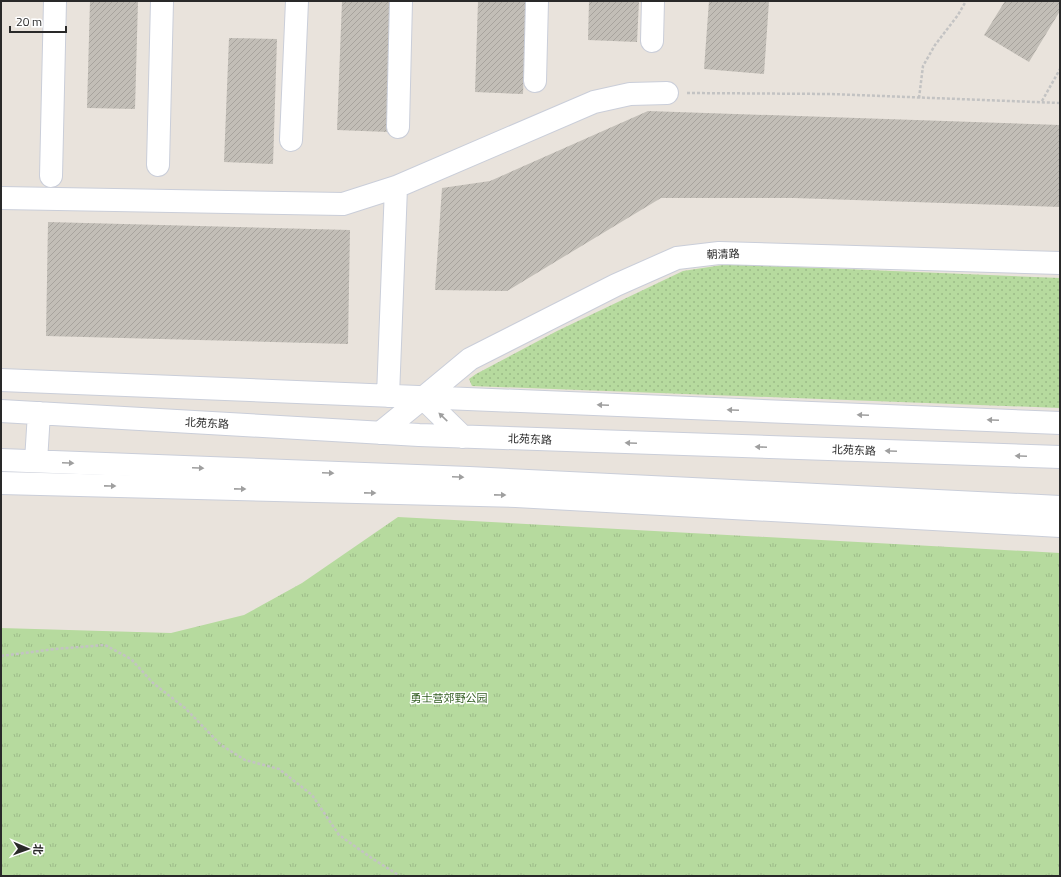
<svg xmlns="http://www.w3.org/2000/svg" width="1061" height="877" font-family="'Titillium Web','Noto Sans SC',sans-serif">
<style>
.grass{fill:url(#grass-dots)}
.park{fill:url(#park-tufts)}
.building{fill:url(#building-hatch)}
.lines{fill:none;stroke-linecap:round;stroke-linejoin:round}
.street-casing{stroke:#caced9;stroke-width:24}
.secondary-casing{stroke:#caced9;stroke-width:24}
.path{stroke:#c3c3c3;stroke-width:2.5;stroke-dasharray:3 2;stroke-linecap:butt}
.street{stroke:#fff;stroke-width:22}
.secondary{stroke:#fff;stroke-width:22}
.oneway{fill:#9f9f9f}
.labels{text-anchor:middle;stroke-width:3;stroke-linejoin:round;paint-order:stroke}
.street-label{font-size:11px;fill:#292929;stroke:#fff}
.park-label{font-size:11px;fill:#325d22;stroke:#fff}
</style>
<defs>
<pattern id="grass-dots" width="8" height="8" patternUnits="userSpaceOnUse"><rect width="8" height="8" fill="#b6da9e"/><path d="M2 2h.1M6 6h.1" fill="none" stroke="#9cbb88" stroke-width="1.8" stroke-linecap="round"/></pattern>
<pattern id="park-tufts" width="24" height="20" patternUnits="userSpaceOnUse"><rect width="24" height="20" fill="#b6da9e"/><path d="M3 7l-1-3M5 7V3M7 7l1-3M15 17l-1-3M17 17v-4M19 17l1-3" fill="none" stroke="#9cbb88"/></pattern>
<pattern id="building-hatch" width="6" height="6" patternUnits="userSpaceOnUse"><rect width="6" height="6" fill="#c2beb7"/><path d="M-1 1l2-2M0 6l6-6M5 7l2-2" fill="none" stroke="#a7a39d"/></pattern>
</defs>
<rect width="100%" height="100%" fill="#e9e3dc"/>
<!-- grass -->
<path class="grass" d="M729 264 1060 278V408L472 386 469 379 476 374 557 331 683 271Z"/>
<!-- park -->
<path class="park" d="M398 517 1060 553V876H1V628L171 633 244 615 302 583Z"/>
<!-- building -->
<path class="building" d="M90 1H138L135 109 87 108Z
M342 1H393L388 132 337 130Z
M478 1H527L523 94 475 92Z
M589 1H639L637 42 588 40Z
M709 1H769L764 74 704 69Z
M1005 1H1060V11L1029 62 984 35Z
M229 38 277 39 273 164 224 162Z
M648 111 1060 125V207L794 198H661L507 291 435 290 442 188 490 181Z
M48 222 350 230 348 344 46 336Z"/>
<g class="lines">
<defs>
<path id="street" d="M652 41 653 1
M535 81 537 1
M398 127 401 1
M291 140 297 1
M158 165 162 1
M51 176 55 1
M1 198 343 204 396 187 594 102 630 94 667 93
M1 380 1060 423
M388 396 396 187
M423 398 470 359 616 285 677 258 719 253 1060 263
M1 483 516 496 1060 526"/>
<path id="secondary" d="M1 411 419 435 1060 457
M380 433 423 398 463 437
M1 460 469 478 1060 507
M36 461 39 413"/>
</defs>
<!-- street casing -->
<use href="#street" class="street-casing"/>
<!-- secondary casing -->
<use href="#secondary" class="secondary-casing"/>
<!-- path -->
<path class="path" d="M687 93 831 94 1060 103
M919 98 923 66 935 45 958 15 966 1
M1042 101 1060 69
M1 656 55 649 105 645 131 659 153 683 185 708 221 745 245 760 279 769 312 795 339 835 373 859 400 876"/>
<!-- street -->
<use href="#street" class="street"/>
<!-- secondary -->
<use href="#secondary" class="secondary"/>
</g>
<!-- one-way arrows -->
<defs><path id="oneway-solid" d="M-6-.8H1V-3.2L6.5 0L1 3.2V.8H-6Z"/></defs>
<g class="oneway">
<use href="#oneway-solid" transform="translate(603 405) rotate(-178)"/>
<use href="#oneway-solid" transform="translate(733 410) rotate(-178)"/>
<use href="#oneway-solid" transform="translate(863 415) rotate(-178)"/>
<use href="#oneway-solid" transform="translate(443 417) rotate(-136)"/>
<use href="#oneway-solid" transform="translate(993 420) rotate(-178)"/>
<use href="#oneway-solid" transform="translate(631 443) rotate(-178)"/>
<use href="#oneway-solid" transform="translate(761 447) rotate(-178)"/>
<use href="#oneway-solid" transform="translate(891 451) rotate(-178)"/>
<use href="#oneway-solid" transform="translate(1021 456) rotate(-178)"/>
<use href="#oneway-solid" transform="translate(68 463) rotate(2)"/>
<use href="#oneway-solid" transform="translate(198 468) rotate(2)"/>
<use href="#oneway-solid" transform="translate(328 473) rotate(2)"/>
<use href="#oneway-solid" transform="translate(458 477) rotate(2)"/>
<use href="#oneway-solid" transform="translate(110 486) rotate(1)"/>
<use href="#oneway-solid" transform="translate(240 489) rotate(1)"/>
<use href="#oneway-solid" transform="translate(370 493) rotate(1)"/>
<use href="#oneway-solid" transform="translate(500 495) rotate(1)"/>
</g>
<g class="labels">
<!-- street labels -->
<g class="street-label">
<text transform="translate(723 254) rotate(-2)" y="4">朝清路</text>
<text transform="translate(207 423) rotate(3)" y="4">北苑东路</text>
<text transform="translate(530 439) rotate(2)" y="4">北苑东路</text>
<text transform="translate(854 450) rotate(2)" y="4">北苑东路</text>
</g>
<!-- park labels -->
<g class="park-label">
<text x="449" y="702">勇士营郊野公园</text>
</g>
</g>
<!-- border -->
<rect width="1061" height="877" fill="none" stroke="#292929" stroke-width="4"/>
<!-- north arrow -->
<g transform="translate(28 849) rotate(92)" stroke="#ffffff" stroke-width="3" paint-order="stroke">
<path d="M0-3L7 15L0 10L-7 15Z" fill="#292929"/>
<text y="-6" font-size="11" font-weight="bold" text-anchor="middle" fill="#292929">北</text>
</g>
<!-- scale -->
<path d="M10 26v6h56v-6" fill="none" stroke="#292929" stroke-width="2"/>
<text x="16" y="26" font-size="12" fill="#292929" stroke="#ffffff" stroke-width="3" paint-order="stroke">20 m</text>
</svg>
